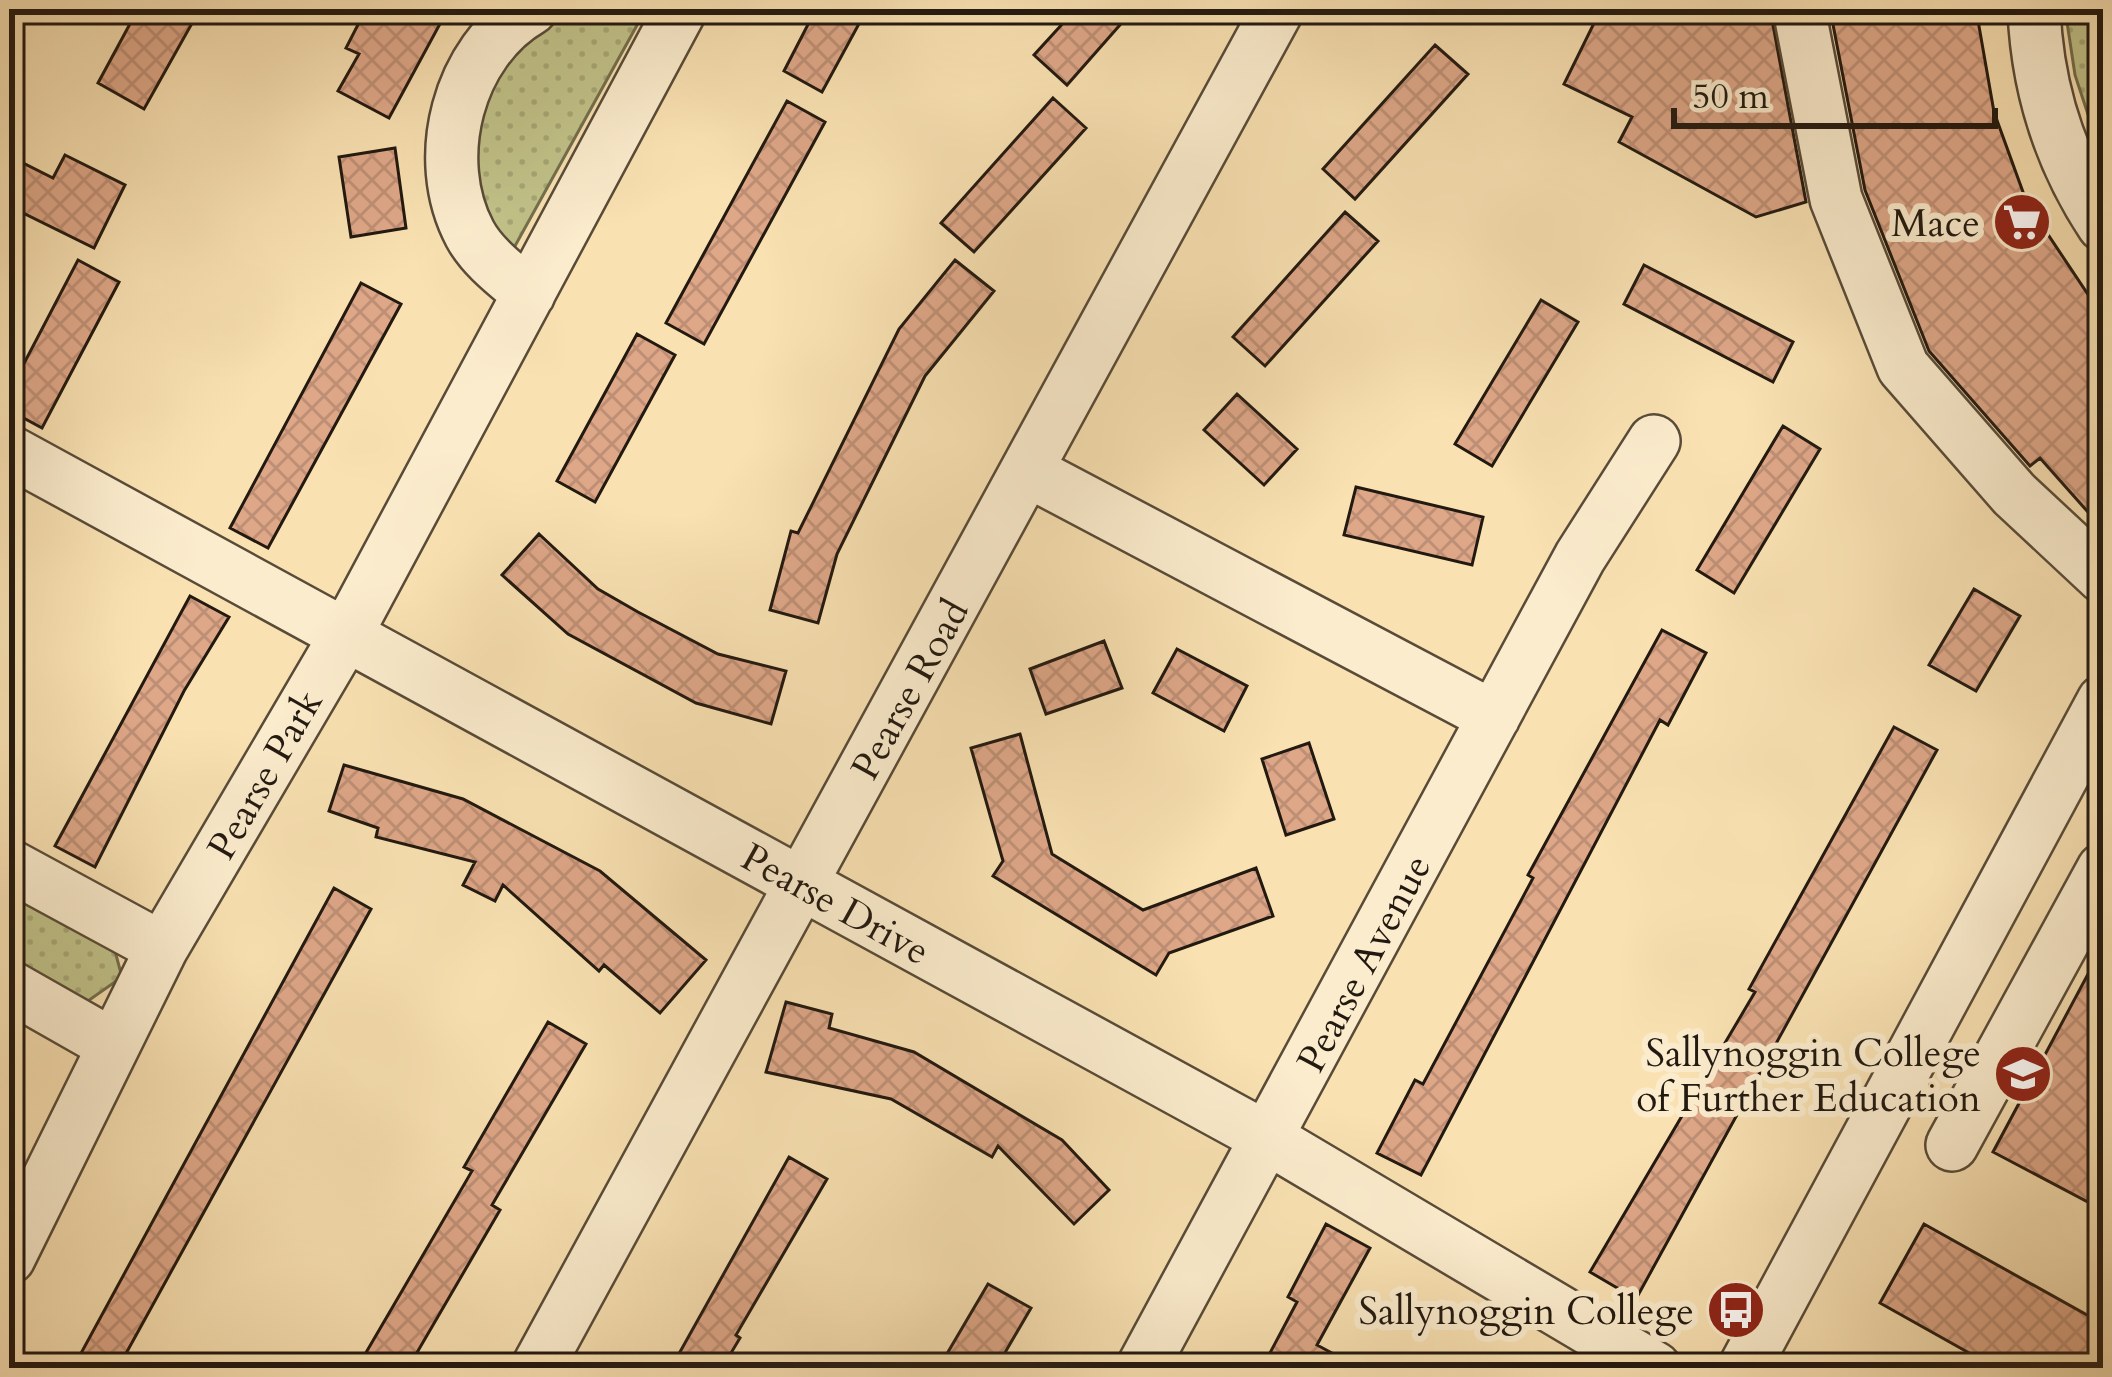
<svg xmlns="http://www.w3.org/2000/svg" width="2112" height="1377" font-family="Cardo,serif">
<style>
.grass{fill:url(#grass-dots);stroke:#726e4c;stroke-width:3}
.building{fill:url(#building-cross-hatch);stroke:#221910;stroke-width:3}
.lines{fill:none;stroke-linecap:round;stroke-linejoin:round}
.minor-casing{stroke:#584b38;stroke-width:56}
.minor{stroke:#fbeccd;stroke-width:51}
.labels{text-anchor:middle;stroke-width:12;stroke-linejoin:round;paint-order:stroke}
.poi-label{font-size:39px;fill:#221910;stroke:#fbeccd;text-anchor:end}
.street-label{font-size:39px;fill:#221910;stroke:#fbeccd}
</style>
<defs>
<pattern id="grass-dots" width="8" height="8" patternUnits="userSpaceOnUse" patternTransform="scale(3)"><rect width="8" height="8" fill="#c1c289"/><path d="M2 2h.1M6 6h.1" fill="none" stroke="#a6a675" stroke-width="1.8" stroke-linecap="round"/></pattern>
<pattern id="building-cross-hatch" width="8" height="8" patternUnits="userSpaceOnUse" patternTransform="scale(3)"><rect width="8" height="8" fill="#dea788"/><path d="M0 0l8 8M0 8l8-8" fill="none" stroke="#be8f74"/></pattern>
</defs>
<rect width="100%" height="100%" fill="#f9e1b2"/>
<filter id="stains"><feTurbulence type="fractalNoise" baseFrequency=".00167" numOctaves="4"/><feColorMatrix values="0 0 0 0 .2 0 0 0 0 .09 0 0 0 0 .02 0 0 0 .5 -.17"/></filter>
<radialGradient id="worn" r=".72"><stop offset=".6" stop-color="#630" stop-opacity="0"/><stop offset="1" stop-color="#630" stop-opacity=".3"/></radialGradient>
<!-- grass -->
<path class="grass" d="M574 9H646L510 255 479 219 475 117 500 64 538 25Z
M2065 9H2103V160L2075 75Z
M9 886 112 940 122 977 78 1008 9 968Z"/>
<!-- building -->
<path class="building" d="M138 9H200L144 109 98 83Z
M366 9H448L389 118 338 91 359 54 346 48Z
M816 9H867L822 92 784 71Z
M1076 9H1134L1067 85 1034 55Z
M1601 9H1770L1806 202 1756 217 1619 142 1632 117 1564 84Z
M1830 9H1976L1994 112 2027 203 2103 317V529L2040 458 2030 466 1929 351 1865 190Z
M1435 45 1468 74 1355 199 1323 169Z
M1053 98 1086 128 974 252 941 223Z
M787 101 825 122 704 344 666 323Z
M395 148 406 228 351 237 339 157Z
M65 155 125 185 94 248 9 206V156L53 178Z
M1345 212 1378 241 1265 366 1233 337Z
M78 260 119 282 42 428 9 410V392Z
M955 260 994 291 925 376 837 554 818 623 770 610 791 531 798 533 899 329Z
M1644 265 1793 342 1773 382 1624 304Z
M361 283 401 304 268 548 230 528Z
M1541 300 1578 322 1492 466 1455 444Z
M637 334 675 355 595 502 557 481Z
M1237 394 1297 449 1264 485 1204 430Z
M1783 426 1820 449 1734 593 1697 570Z
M1356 487 1483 517 1472 565 1344 535Z
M539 534 598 589 638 612 718 654 786 671 771 724 696 703 568 634 502 575Z
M1974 589 2020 616 1976 691 1929 665Z
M190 596 229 617 184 691 95 867 55 846Z
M1662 630 1706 653 1668 725 1660 720 1421 1175 1377 1153 1415 1080 1423 1084 1533 878 1528 875Z
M1104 641 1122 688 1046 714 1030 669Z
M1177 649 1247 686 1224 731 1153 693Z
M1894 727 1937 750 1636 1299 1590 1272 1755 992 1749 989Z
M1020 734 1052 854 1143 910 1256 868 1273 916 1169 953 1156 975 993 876 1003 861 971 748Z
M1309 743 1334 819 1286 835 1262 759Z
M344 765 463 799 600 871 706 960 660 1013 604 965 599 971 503 885 495 901 463 885 475 862 376 837 378 828 329 811Z
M334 888 371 909 118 1368H73Z
M2103 946V1210L1993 1152Z
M786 1002 832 1014 829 1028 914 1052 1062 1140 1109 1190 1074 1224 998 1146 992 1157 891 1099 766 1072Z
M548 1022 586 1044 492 1205 500 1210 408 1368H357L472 1171 464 1167Z
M789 1157 827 1179 736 1335 740 1338 722 1368H671Z
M1326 1224 1370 1248 1317 1345 1360 1368H1262L1297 1302 1288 1297Z
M1924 1224 2103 1324V1368H2055L2032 1356 2025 1368H1996L1880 1303Z
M988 1284 1031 1308 996 1368H976L948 1352Z"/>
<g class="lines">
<defs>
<path id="minor" d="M1799 9 1836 199 1903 367 2014 494 2103 577
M2034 9C2037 87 2060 160 2103 225
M529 294C508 276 483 258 470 234 430 159 458 51 531 9
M9 451 1269 1139 1655 1368
M1028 471 1494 717
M9 865 162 948
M9 986 111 1044
M1952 1145 2103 869
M9 1258 162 948 347 633 681 9
M537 1368 1278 9
M1142 1368 1580 557 1654 441
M1744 1368 2103 701"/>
</defs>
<!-- minor casing -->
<use href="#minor" class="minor-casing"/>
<!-- minor -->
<use href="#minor" class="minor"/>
</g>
<!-- icons -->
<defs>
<symbol id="supermarket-disc" viewBox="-11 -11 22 22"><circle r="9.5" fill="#8f2418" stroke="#fbeccd"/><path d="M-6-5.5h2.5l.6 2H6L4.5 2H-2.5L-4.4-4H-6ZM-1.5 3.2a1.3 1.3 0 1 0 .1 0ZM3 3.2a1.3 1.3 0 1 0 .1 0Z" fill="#fff"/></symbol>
<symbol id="university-disc" viewBox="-11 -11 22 22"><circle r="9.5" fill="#8f2418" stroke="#fbeccd"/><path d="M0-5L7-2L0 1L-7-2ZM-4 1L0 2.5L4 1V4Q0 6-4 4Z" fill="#fff"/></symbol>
<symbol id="bus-disc" viewBox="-11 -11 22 22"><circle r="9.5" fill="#8f2418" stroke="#fbeccd"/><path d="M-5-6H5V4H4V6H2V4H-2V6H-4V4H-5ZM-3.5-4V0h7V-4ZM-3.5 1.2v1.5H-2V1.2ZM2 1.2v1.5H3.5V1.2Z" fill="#fff"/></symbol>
</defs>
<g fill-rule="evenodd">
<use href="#supermarket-disc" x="1989" y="189" width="66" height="66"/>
<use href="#university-disc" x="1990" y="1041" width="66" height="66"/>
<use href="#bus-disc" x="1703" y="1277" width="66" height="66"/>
</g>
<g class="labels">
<!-- poi labels -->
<g class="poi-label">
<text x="1980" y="236">Mace</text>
<text x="1981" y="1066">Sallynoggin College<tspan x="1981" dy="45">of Further Education</tspan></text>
<text x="1694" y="1324">Sallynoggin College</text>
</g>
<!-- street labels -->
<g class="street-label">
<text transform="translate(909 689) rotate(-61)" y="14">Pearse Road</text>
<text transform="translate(264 774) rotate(-60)" y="14">Pearse Park</text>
<text transform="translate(836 903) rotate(29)" y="14">Pearse Drive</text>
<text transform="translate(1363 963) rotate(-62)" y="14">Pearse Avenue</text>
</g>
</g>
<!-- margin -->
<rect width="2112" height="1377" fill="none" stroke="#f9e1b2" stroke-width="48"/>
<rect x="12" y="12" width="2088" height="1353" fill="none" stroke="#221910" stroke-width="6"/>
<rect x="24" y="24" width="2064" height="1329" fill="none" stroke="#221910" stroke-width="3"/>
<!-- scale -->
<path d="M1674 108v18h321v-18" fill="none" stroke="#221910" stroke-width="6"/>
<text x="1692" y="108" font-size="36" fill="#221910" stroke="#fbeccd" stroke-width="9" paint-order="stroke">50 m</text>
<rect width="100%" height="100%" filter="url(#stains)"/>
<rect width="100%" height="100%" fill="url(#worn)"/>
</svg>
